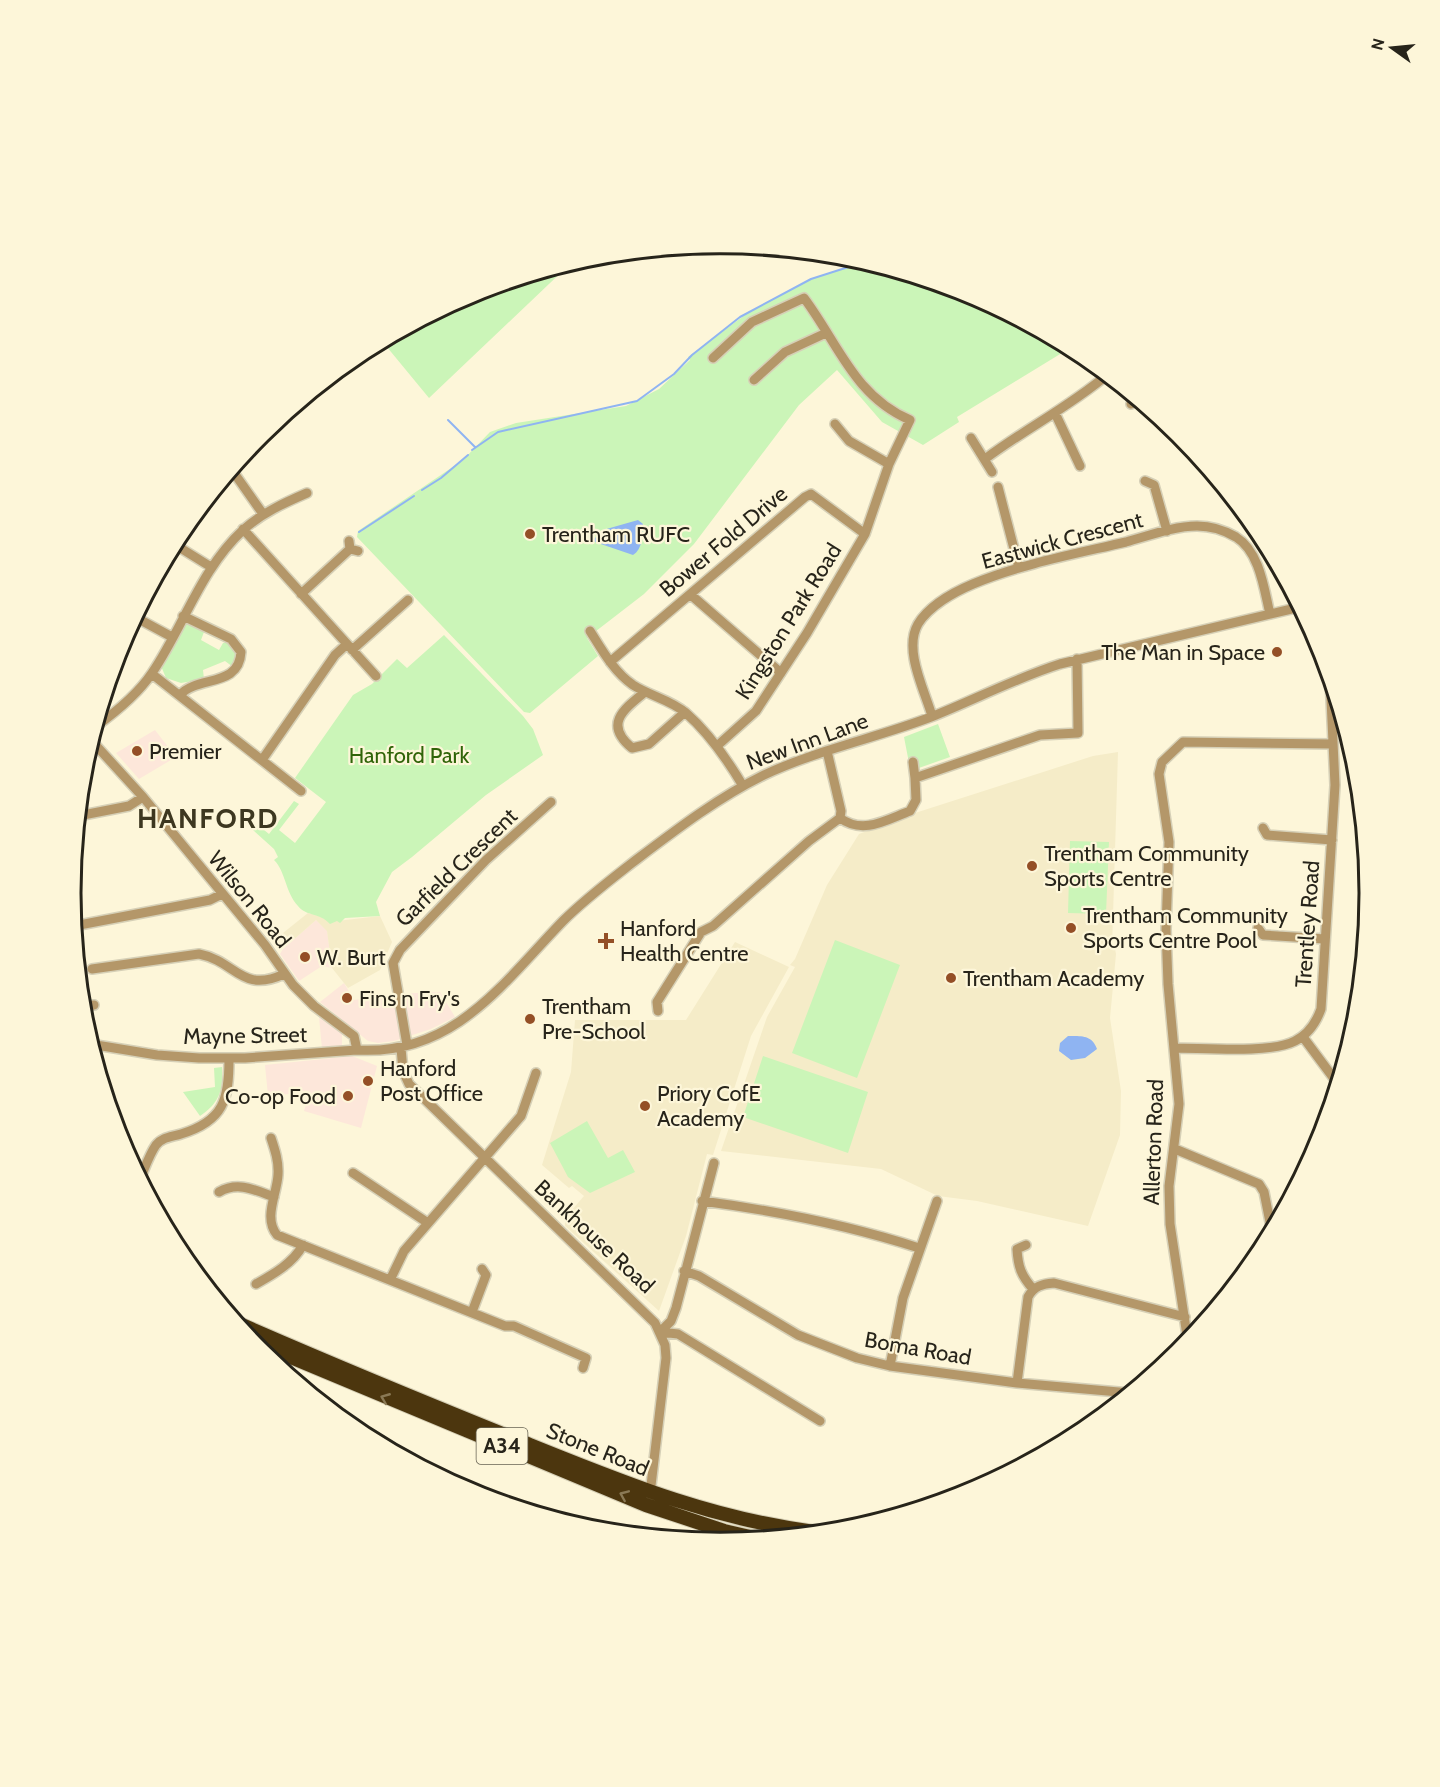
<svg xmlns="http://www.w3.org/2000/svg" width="1440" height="1787" font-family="Cabin,sans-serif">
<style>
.commercial{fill:#fde7da}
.built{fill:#f5ecc8}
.green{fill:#cbf5b8}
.water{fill:#8fb4f2}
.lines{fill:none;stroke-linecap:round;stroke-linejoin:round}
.stream{stroke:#8fb4f2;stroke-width:2}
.minor-casing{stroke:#d6d0b7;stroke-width:12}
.highway-casing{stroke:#d6d0b7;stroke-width:16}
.minor{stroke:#b49769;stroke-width:9}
.highway{stroke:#4c360e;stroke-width:14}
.oneway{stroke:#8a7955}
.poi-dot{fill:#944f26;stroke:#fdf6d9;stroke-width:2}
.labels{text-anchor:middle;stroke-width:4.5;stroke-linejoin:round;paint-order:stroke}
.shield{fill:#fdf6d9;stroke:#676353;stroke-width:1.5}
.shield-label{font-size:21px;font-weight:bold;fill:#27241a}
.poi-label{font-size:22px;fill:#27241a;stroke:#fdf6d9;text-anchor:start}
.street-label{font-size:22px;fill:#27241a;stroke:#fdf6d9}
.park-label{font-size:22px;fill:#306408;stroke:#fdf6d9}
.district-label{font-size:28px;font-weight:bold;letter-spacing:1.5px;fill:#3d3720;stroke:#fdf6d9}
.rim{fill:none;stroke:#27241a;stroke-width:3}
</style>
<rect width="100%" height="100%" fill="#fdf6d9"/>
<!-- commercial -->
<path class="commercial" d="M155 730 176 757 139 779 116 753Z
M316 920 327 930 332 968 322 966 299 981 280 954 283 949Z
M344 983 354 1000 392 994 440 992 455 1017 431 1029 394 1041 378 1043 368 1041 320 1002Z
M319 1017 342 1034V1046L322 1049Z
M352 1056 377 1066 361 1128 304 1111 310 1092 268 1096 265 1065Z"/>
<!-- built -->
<path class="built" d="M1118 752 1112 949H1115L1116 954 1110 1018 1121 1091 1120 1135 1088 1226 977 1201 938 1196 881 1169 721 1151 767 1017 795 967 790 965 795 959 827 885 859 834 915 813 1093 756Z
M308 913 337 921 380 916 392 942 380 970 348 988 332 968 327 931 316 920 291 942 283 933Z
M735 942 789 967 751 1036 713 1155 707 1154 686 1236 659 1311 565 1226V1218L584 1196 572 1186 569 1188 542 1165 571 1072 575 1020H686Z"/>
<!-- green -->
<path class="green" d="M864 262 969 294 1070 348 957 417 959 422 923 445 882 422 837 370 799 405 694 544 644 594 587 638 598 656 530 713 524 712 357 537 358 531 463 460 490 432 516 423 626 406 659 389 690 360 688 357 749 312 811 279Z
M570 264 429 398 382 341 472 293Z
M187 623 201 628 204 632 201 640 219 650 223 643 228 642 237 653 233 667 225 661 203 670 204 679 181 683 166 678 161 666Z
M444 635 523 716 533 729 543 755 486 795 412 857 392 872 376 902 380 916 345 918 340 923 337 921 330 924C319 912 307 917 298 906 285 892 286 872 274 860L278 857 274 849 253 830 258 825 269 834 294 801 299 804 279 830 295 843 326 802 295 778 353 695 372 684 397 659 407 668Z
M938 724 950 757 916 769 915 761 909 763 904 737Z
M1070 841 1109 842 1106 914 1068 913Z
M835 940 900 965 857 1078 792 1053Z
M763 1056 868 1092 848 1153 743 1117Z
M222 1067C223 1091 220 1102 200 1116L183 1092 215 1087 214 1068Z
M587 1121 608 1158 623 1150 635 1172 590 1193 568 1177 550 1143Z"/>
<!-- water -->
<path class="water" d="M638 520 643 524C642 535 643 549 633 555L592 541 603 530Z
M1068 1036C1082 1036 1092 1035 1097 1049L1085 1058 1071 1060 1059 1051 1060 1043Z"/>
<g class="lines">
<!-- stream -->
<path class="stream" d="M448 420 475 447
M472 450 498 432 637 401 674 374 692 355 740 317 811 279 864 262
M422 490 441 478 468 455
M359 532 414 496"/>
<defs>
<path id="minor" d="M713 358 752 322 804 298C838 343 854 396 910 420L889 464 865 534 807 633 756 711 717 746
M754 380 785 352 826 333
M1131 404 1137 400
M1055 413 1080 466
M835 424 849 441 889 464
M971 438 992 472
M985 459C1025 429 1069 407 1107 375
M232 470 263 514
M1145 481 1154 485 1167 531
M998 487 1019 568
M243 529 376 676
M349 541 350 549 358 551
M174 544 211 567
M301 594 350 549
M691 595 781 673
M135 617 172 637
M590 631C602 650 614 672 633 685 650 696 671 700 686 713 710 734 727 759 743 786
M352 650 408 600
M610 662 805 497 811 494 865 534
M152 674 301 791
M645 692C624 709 603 724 632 748L649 744 685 712
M180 695C198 675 239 688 241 652L231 639 183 616
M932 716C925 691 903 650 918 624 929 606 954 592 973 584 1021 564 1075 554 1126 542 1148 536 1174 526 1197 526 1210 526 1224 530 1236 537 1260 552 1264 589 1270 614
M95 727C116 712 138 694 152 673 184 626 200 570 243 530 262 513 284 503 307 493
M91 740 143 797 265 945 293 985 314 1006 354 1036 357 1050
M262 760 335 655 347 644
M913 762 915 778
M78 816 129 806 143 797
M840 818C863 835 886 820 910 811L916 800 915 778 1040 735 1078 733 1077 659
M1263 828 1267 835 1332 840
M74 926 210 900 222 894
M1258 928 1263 935 1325 939
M92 969 199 954C236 961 241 994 284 974
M82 1006 94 1005
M658 1011 657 1002 701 932 713 926 809 841 840 818 841 811 827 751
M1303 1037 1338 1084
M90 1044 157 1055 199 1058H245L357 1050C454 1056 503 983 563 921 584 900 609 881 632 863 673 832 717 798 764 775 817 750 876 738 931 717 974 700 1016 678 1060 664L1300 607
M407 1045 393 963 400 950 486 860 551 802
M401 1048 403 1071 409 1084 655 1323 665 1345 666 1358 650 1494
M1174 1048C1204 1048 1270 1054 1295 1041 1309 1034 1316 1023 1321 1009L1335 785 1330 678
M271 1138C275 1150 279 1162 278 1175 277 1194 263 1218 277 1235L505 1326H514L586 1358 583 1368
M1175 1149 1259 1184 1264 1192 1272 1232
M353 1173 428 1223
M140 1179C145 1168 149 1155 156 1145 162 1137 172 1137 181 1134 224 1121 229 1099 229 1059
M219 1192C238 1181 255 1190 274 1197
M702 1201C777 1211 848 1225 919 1248
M1026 1245 1017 1249C1018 1267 1021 1275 1033 1289
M684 1271 699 1276 798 1335 857 1358 890 1366 1017 1383 1130 1393
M390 1280 404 1251 521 1116 536 1073
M256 1284C274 1274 293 1263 303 1245
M472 1312 486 1275 482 1269
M660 1332 678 1334 820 1421
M660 1332 671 1321 676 1308 714 1163
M1188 1342 1170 1224 1169 1186 1179 1104 1168 984 1166 929 1169 842 1159 774 1162 762 1183 742 1333 744
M890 1366 903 1298 937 1201
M1017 1383 1028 1297C1034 1286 1042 1284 1054 1283L1185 1317"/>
<path id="highway" d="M235 1322C331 1364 428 1404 525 1443 627 1484 711 1519 821 1533
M250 1340 646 1505 724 1531 759 1539"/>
</defs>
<!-- minor casing -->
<use href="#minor" class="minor-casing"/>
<!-- highway casing -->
<use href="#highway" class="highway-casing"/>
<!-- minor -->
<use href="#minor" class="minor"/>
<!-- highway -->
<use href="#highway" class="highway"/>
</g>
<!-- one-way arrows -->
<defs><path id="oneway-chevron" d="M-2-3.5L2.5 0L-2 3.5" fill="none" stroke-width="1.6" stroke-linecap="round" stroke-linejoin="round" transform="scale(1.5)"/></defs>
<g class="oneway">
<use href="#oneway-chevron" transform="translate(385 1398) rotate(-158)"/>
<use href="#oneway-chevron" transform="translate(624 1495) rotate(-157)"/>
</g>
<!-- markers -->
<g class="poi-dot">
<circle cx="530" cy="534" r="6"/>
<circle cx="1277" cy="652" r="6"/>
<circle cx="137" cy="751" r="6"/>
<circle cx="1032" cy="866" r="6"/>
<circle cx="1071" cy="928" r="6"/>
<path d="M603 932h6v6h6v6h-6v6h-6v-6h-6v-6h6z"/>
<circle cx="305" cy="957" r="6"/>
<circle cx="951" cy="978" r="6"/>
<circle cx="347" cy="998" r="6"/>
<circle cx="530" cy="1019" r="6"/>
<circle cx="368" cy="1081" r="6"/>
<circle cx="348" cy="1096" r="6"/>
<circle cx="645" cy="1106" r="6"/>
</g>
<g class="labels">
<!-- shield labels -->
<rect class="shield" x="476.5" y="1428" width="51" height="36" rx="4.5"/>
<g class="shield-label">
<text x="502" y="1453">A34</text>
</g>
<!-- poi labels -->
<g class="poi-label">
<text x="542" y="542">Trentham RUFC</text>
<text x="1265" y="660" text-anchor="end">The Man in Space</text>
<text x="149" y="759">Premier</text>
<text x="1044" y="861">Trentham Community<tspan x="1044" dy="25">Sports Centre</tspan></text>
<text x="1083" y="923">Trentham Community<tspan x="1083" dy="25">Sports Centre Pool</tspan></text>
<text x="620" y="936">Hanford<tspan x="620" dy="25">Health Centre</tspan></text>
<text x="317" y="965">W. Burt</text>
<text x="963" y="986">Trentham Academy</text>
<text x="359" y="1006">Fins n Fry's</text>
<text x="542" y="1014">Trentham<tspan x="542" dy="25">Pre-School</tspan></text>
<text x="380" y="1076">Hanford<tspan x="380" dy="25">Post Office</tspan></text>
<text x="657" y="1101">Priory CofE<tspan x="657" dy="25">Academy</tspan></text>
<text x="336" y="1104" text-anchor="end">Co-op Food</text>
</g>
<!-- street labels -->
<g class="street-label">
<text transform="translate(1062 540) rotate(-15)" y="8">Eastwick Crescent</text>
<text transform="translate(723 541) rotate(-40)" y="8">Bower Fold Drive</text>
<text transform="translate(788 621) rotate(-58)" y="8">Kingston Park Road</text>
<text transform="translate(807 741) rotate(-20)" y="8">New Inn Lane</text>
<text transform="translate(456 867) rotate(-44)" y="8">Garfield Crescent</text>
<text transform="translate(250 899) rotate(51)" y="8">Wilson Road</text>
<text transform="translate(1307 924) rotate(-86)" y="8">Trentley Road</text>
<text transform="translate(245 1035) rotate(-1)" y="8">Mayne Street</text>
<text transform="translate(1153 1142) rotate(-88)" y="8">Allerton Road</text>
<text transform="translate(595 1236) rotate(43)" y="8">Bankhouse Road</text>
<text transform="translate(918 1348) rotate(10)" y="8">Boma Road</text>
<text transform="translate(598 1449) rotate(22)" y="8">Stone Road</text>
</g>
<!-- park labels -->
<g class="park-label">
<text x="409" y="763">Hanford Park</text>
</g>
<!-- district labels -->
<g class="district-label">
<text x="208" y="828">HANFORD</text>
</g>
</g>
<!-- crop -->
<path d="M0 0H1440V1787H0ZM81 893a639 639 0 1 1 1278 0a639 639 0 1 1-1278 0Z" fill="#fdf6d9" fill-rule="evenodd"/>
<path class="rim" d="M81 893a639 639 0 1 1 1278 0a639 639 0 1 1-1278 0Z"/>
<!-- north arrow -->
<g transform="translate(1392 48) rotate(285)" stroke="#fdf6d9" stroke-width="4.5" paint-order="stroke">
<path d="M0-4.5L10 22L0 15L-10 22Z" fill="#27241a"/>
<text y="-9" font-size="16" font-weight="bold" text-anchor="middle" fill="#27241a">N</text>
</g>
</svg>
